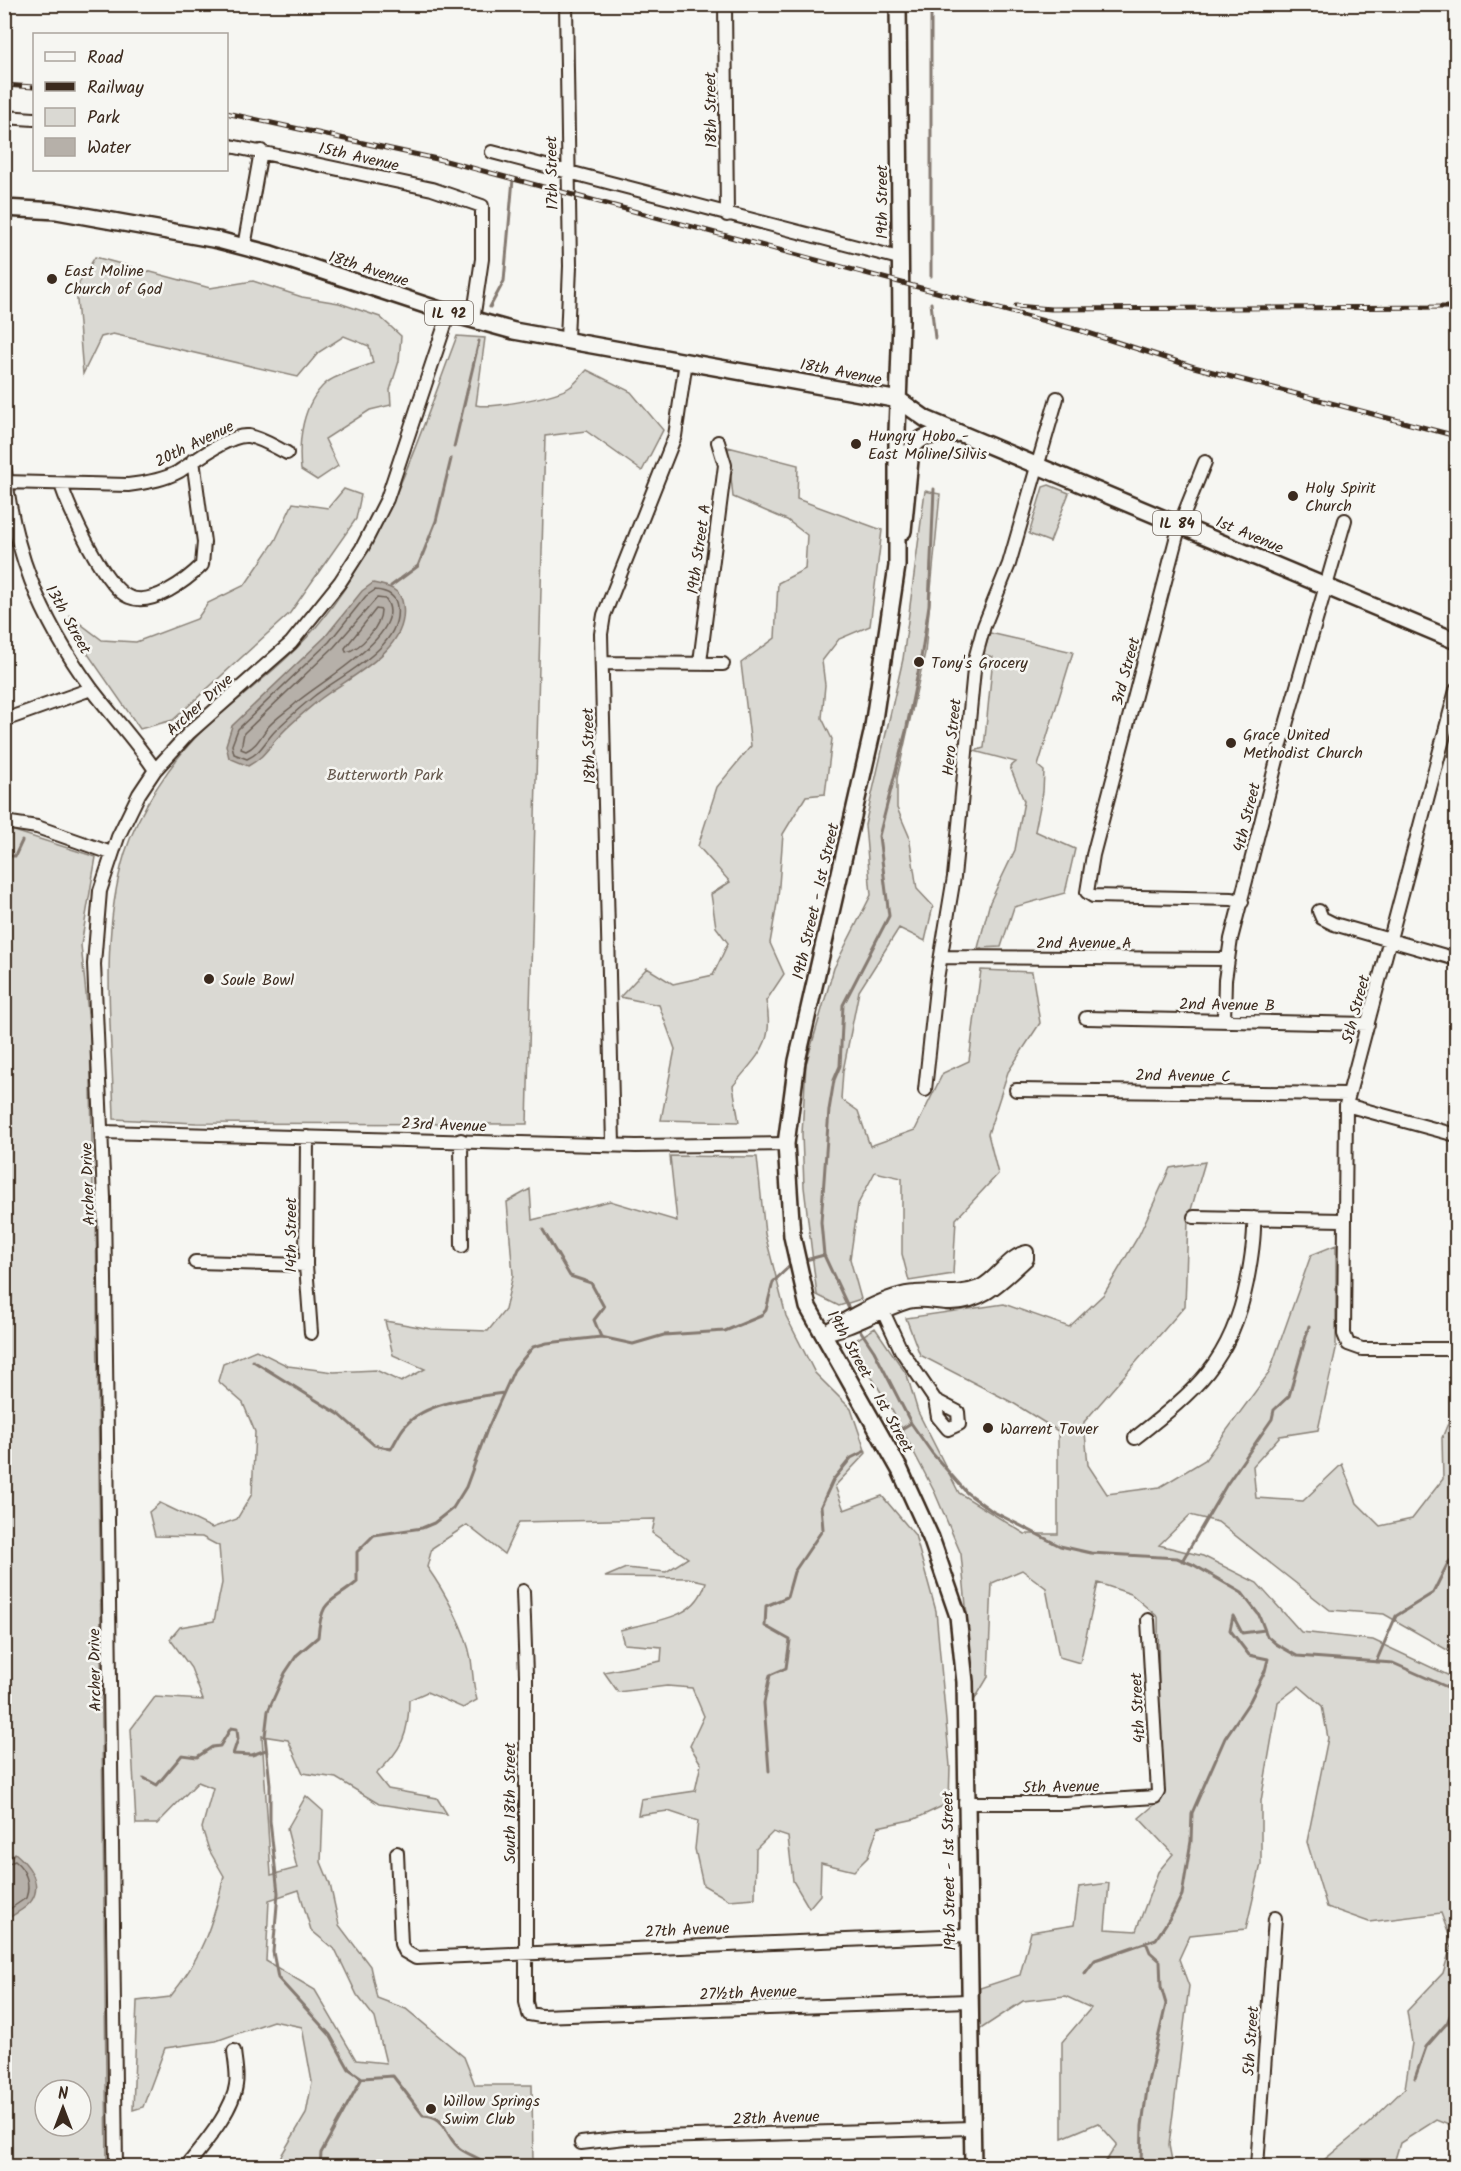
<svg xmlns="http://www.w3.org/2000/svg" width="1461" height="2171" font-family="Kalam,sans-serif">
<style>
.green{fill:#dad9d3;stroke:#8a8278;stroke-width:1.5;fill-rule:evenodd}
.water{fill:#b6b0a9;stroke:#857a71;stroke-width:1.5}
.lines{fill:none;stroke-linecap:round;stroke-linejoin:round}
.shore{stroke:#6c6056;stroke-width:1.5}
.stream{stroke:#857a71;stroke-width:3}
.minor-casing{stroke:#3b2a1e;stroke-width:16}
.major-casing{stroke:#3b2a1e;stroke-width:20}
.minor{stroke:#f6f6f2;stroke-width:12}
.major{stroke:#f6f6f2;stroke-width:15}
.rail-casing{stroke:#3b2a1e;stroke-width:5}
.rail{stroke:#f6f6f2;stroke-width:3;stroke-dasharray:9;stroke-linecap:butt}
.poi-dot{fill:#3b2a1e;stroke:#f6f6f2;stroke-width:2}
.labels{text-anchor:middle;stroke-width:5;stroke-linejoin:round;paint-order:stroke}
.shield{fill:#f6f6f2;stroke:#73675e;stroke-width:1.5}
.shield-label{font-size:15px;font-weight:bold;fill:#3b2a1e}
.street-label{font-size:16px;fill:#3b2a1e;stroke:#f6f6f2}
.poi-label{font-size:16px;fill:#3b2a1e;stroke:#f6f6f2;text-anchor:start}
.park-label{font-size:16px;fill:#63564b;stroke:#f6f6f2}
</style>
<rect width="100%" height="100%" fill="#f6f6f2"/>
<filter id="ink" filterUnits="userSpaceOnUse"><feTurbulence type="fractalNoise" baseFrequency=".0167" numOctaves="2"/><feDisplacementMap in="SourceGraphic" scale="12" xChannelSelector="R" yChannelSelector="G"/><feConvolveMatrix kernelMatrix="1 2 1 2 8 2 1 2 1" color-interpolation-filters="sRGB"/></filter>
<g filter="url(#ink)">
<!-- green -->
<path class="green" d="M95 257 210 288 253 281 302 297 339 303 380 317 401 336 399 361 390 390 391 405 370 410 325 439 338 466 317 480 301 470C298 441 302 404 326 383 337 374 359 369 373 363L369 346 344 336 319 352 298 377 113 334 101 337 83 374 77 300 79 283Z
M457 336 485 338 476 405C492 409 557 396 570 387 576 383 582 375 587 370L631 392 663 430 642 471 586 431 545 436 527 1124 196 1123 114 1119C112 1031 99 938 125 853 138 812 171 761 202 731 243 693 290 662 324 617 391 531 419 436 457 336Z
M728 447 798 465 797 499 882 530 870 626 839 639 822 661 825 685 822 718 832 739 825 794 806 796 783 834 778 898 770 943 784 974 766 1001C775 1044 759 1053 733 1086L739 1122 661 1120 675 1049 659 1005 620 997 647 968 673 984 713 975 728 943 716 927 711 894 730 882 698 846 717 787 751 746 741 663 775 638 778 583 805 569 807 535 787 520 733 497Z
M1049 485 1069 493 1050 542 1029 534 1043 487Z
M344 489 361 495 356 519 290 613 173 720 140 729 81 644 70 616 102 640 136 642 197 619 208 603 245 585 275 541 293 503 328 508Z
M925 491 940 494 925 653 897 778V808L909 836 917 889 933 906 925 941 899 928 859 991 843 1071 841 1099 858 1111 870 1146 915 1130 943 1073 969 1061 981 970 1032 972 1040 1023 1008 1072 988 1134 998 1174 956 1219 953 1274 909 1281 902 1254V1178L875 1172 858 1204 850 1259 861 1299 839 1306 817 1295 804 1187 802 1134 806 1064 834 968 871 895 865 825 903 659Z
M990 633 1073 652 1038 766 1044 771 1043 792 1035 831 1075 849 1065 893 1014 907 1001 947 978 948 990 902 1015 850 1024 801 1010 767 1016 762 974 751 984 748 993 657 983 654Z
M5 828 96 857 81 945 90 1033 93 1190 96 1211 107 2166H5ZM45 2090H81V2126H45Z
M670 1156 757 1157 765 1234 786 1316 815 1373 851 1409 866 1453 835 1486 844 1510 882 1496 915 1535 936 1611 950 1766 949 1803 915 1819 878 1827 868 1857 854 1871 821 1863 820 1895 809 1908 793 1881 788 1837 773 1832 756 1849 755 1898 729 1900 703 1885 695 1849 698 1821 668 1811 638 1815 641 1799 695 1791 701 1764 690 1746 704 1716 692 1688 667 1686 618 1692 604 1672 661 1661 662 1647 624 1644 620 1630C655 1620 695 1621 706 1582L688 1578 605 1577 626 1568 666 1572 688 1558 652 1533 655 1519 519 1522 504 1554 467 1525 432 1548 427 1567C444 1591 466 1630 471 1659 473 1673 473 1686 477 1700L463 1708 427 1692 409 1700C409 1734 402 1750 376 1774L388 1789 437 1798 447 1814 379 1804 336 1778 303 1773 288 1740 262 1736 271 1875 297 1868 287 1829 306 1796 323 1811 321 1862 330 1884 339 1925 370 1966 377 1998 406 2009 464 2057 475 2085H532L533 2166H275L306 2114 312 2082 302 2027 273 2021 216 2041 165 2048 143 2107 133 2110 137 2001 170 1997C202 1958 213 1923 224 1876L209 1850 202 1828 213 1788 198 1782 157 1824H136L131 1729 155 1697 203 1700 191 1668 170 1639 180 1627 214 1621 222 1583 219 1546 202 1537 155 1536 149 1512 160 1503 212 1528 237 1519 252 1494 255 1432 243 1403 218 1381 223 1364 256 1350 288 1366 334 1372 376 1370 401 1382 425 1369 393 1355 385 1321 431 1329 488 1331 505 1310 513 1275 507 1202 530 1189 532 1220 610 1201 677 1221ZM299 1890 311 1930 336 1951 357 1995 375 2018 386 2063 356 2060 315 1990 266 1961 269 1900Z
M1205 1162 1188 1220 1185 1306 1084 1422 1088 1465 1107 1494 1160 1487 1205 1460 1269 1373 1311 1255 1336 1245V1349L1318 1430 1280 1436 1253 1466 1256 1498 1303 1501 1342 1464 1357 1503 1380 1526 1412 1519 1443 1479 1442 1438 1449 1421 1456 1428V1655L1384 1614 1330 1610 1218 1522 1190 1515 1159 1545 1203 1556 1257 1583 1301 1632 1373 1640 1456 1679V2128L1436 2120 1400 2143 1393 2166H1322L1324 2160 1368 2124 1405 2088 1412 2043 1407 2011 1443 1973 1452 1943 1441 1913 1369 1922 1327 1907 1307 1842 1328 1738 1322 1706 1299 1686 1278 1702 1261 1801V1864L1246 1929 1190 1935 1179 1959 1189 1986 1169 2145 1173 2166H1103L1117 2144 1098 2123 1062 2138V2042L1091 2008 1065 1996 1023 2001 979 2030 980 1988 1020 1975 1031 1932 1074 1925 1079 1887 1109 1883 1105 1929 1136 1931 1158 1872 1173 1854 1139 1818 1160 1800 1158 1617 1131 1594 1098 1583 1080 1663 1059 1657 1046 1588 1022 1570 992 1583 988 1677 975 1699 961 1554 935 1493 893 1412 851 1343 875 1328 907 1375 918 1412 959 1493 1025 1534H1058V1431L1013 1403 920 1355 906 1318 1004 1304 1069 1327 1104 1294 1139 1235 1170 1168Z"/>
<!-- water -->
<path class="water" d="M373 583C388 586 401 589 403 605 410 651 348 677 319 700 306 711 292 722 281 734 268 747 266 756 248 766L229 758 226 745 232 726 325 637 362 591Z
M15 1853C27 1863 43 1882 32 1900 27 1909 13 1914 5 1921V1862Z"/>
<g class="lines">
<!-- shore -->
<path class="shore" d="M375 590C387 591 396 595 397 607 403 648 339 676 313 697 301 707 287 719 276 730 265 741 261 753 247 759L234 754 232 745 238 729 329 642 366 596Z
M377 598 385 599C413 631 315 685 296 703 287 711 276 718 268 727 261 736 257 746 246 751L241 749 244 733 334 647Z
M376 609 381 610C381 626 361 649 346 652L345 648Z
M4 1865 15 1861C26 1870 31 1884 26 1898L4 1913"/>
<!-- stream -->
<path class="stream" d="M931 4V276
M931 303 935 338
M490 307 504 281 513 179
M454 447 479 341
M391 586 418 566 436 521 451 459
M4 856H15L22 841
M543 1230 570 1276 591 1283 604 1307 594 1320 601 1337
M802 1261 824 1255
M851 1313 824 1255 821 1222 829 1110 834 1080 840 1066 843 1005 889 916 879 836 906 731 921 658 929 605 934 489
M858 1327 874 1351 911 1423 932 1453 967 1493 992 1511 1060 1546 1091 1553 1177 1558 1194 1565 1242 1593 1259 1615 1267 1636 1276 1644 1297 1656 1393 1663 1456 1691
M253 1361 340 1415 374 1445 391 1449C396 1441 400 1431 406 1425 426 1402 475 1397 503 1393
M895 1433 911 1423
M1182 1561 1227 1484 1272 1419 1274 1410 1289 1396 1309 1326
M1376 1662 1396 1616 1433 1593 1448 1563 1456 1556
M769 1771 764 1703 770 1675 786 1668 790 1640 765 1626 766 1606 787 1597 794 1572 823 1529 821 1506 833 1480 851 1458 865 1451
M144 1778 157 1785 182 1755 197 1757 212 1747 220 1746 231 1728 237 1729 238 1739 233 1754 252 1755 266 1750
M1085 1973 1095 1960 1156 1939 1173 1913 1182 1895 1191 1841 1192 1813 1225 1738 1250 1701 1265 1671 1268 1659 1249 1655 1230 1630 1233 1616 1242 1633 1265 1630
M1415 2078 1426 2047 1447 2023 1456 2002
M320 2166 321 2153 362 2078
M490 2166C479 2157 465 2154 458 2147 443 2133 447 2116 423 2115L393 2076 362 2078 349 2069 330 2035 278 1978 273 1952 278 1893 270 1821V1784L265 1736 268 1711 285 1673 297 1655 318 1637C322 1596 330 1605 357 1582V1552L374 1535 422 1528 434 1523 453 1508 466 1487 487 1430 514 1370 533 1347 547 1343 601 1337 633 1344 664 1335 725 1331 761 1316 766 1310 773 1282 792 1264
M1141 2166 1142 2126 1148 2082 1166 2004 1161 1987 1160 1961 1150 1952 1146 1942"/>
<defs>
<path id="minor" d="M566 4 570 266 567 340
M725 4 727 215
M4 117 34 119
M226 145 432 189 482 206V259L473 320
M492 152 899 258
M244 247 261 151
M4 461C12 548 39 617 91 688 112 716 136 741 155 770
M1205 462 1180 524 1093 855 1087 892 1093 896 1232 899 1242 902
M4 482 128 485C145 483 163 480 178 472 194 462 229 434 248 436 261 438 275 447 287 453
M61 484C68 508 105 588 129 597 152 607 187 580 202 565L204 542 193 460
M700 662 725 465 718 442
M602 663 723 664
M1456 690 1346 1105 1344 1334 1348 1344 1362 1349H1456
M4 720 91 689
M4 822 37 827 111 853
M1319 911 1322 918 1334 924 1456 959
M941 957 1227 959
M1086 1018 1368 1024
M1224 1021 1225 980 1231 939 1287 721 1345 520
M925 1090 937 979 954 877 975 659 984 626 1009 564 1057 398
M1016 1090 1349 1094
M1346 1105 1456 1135
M102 1132 636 1146 786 1144
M307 1137 306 1265 311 1333
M461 1140 462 1246
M613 1145 601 634 604 615 675 436 686 361
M1194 1217 1343 1220
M1027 1252V1259C1004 1280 983 1304 949 1303 935 1303 922 1298 908 1302 878 1311 853 1329 822 1334 844 1319 888 1293 915 1292 937 1290 957 1296 979 1287 997 1279 1008 1255 1027 1252Z
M195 1262 306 1265
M881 1307 901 1350 935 1400 938 1417 948 1429 959 1424 958 1412 935 1400
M1135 1438C1196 1390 1231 1362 1247 1282 1251 1261 1255 1239 1254 1218
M523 1591 526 1675V2002L529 2014 541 2016 968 2001
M965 1803H1065L1155 1797 1158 1792 1148 1620
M397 1853 401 1944 404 1951 416 1958 967 1935
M581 2143 625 2138 972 2128
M116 2166 104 1198 94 964 100 891 118 837 139 794 155 770 189 733 291 643 340 582 362 548 387 499 449 313
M187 2166C203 2145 233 2111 236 2085 238 2074 235 2062 234 2051
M1257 2166 1275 1918"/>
<path id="major" d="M898 4 901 321 897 432V566L872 733 797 1061 786 1144 792 1236 808 1307 900 1470 931 1538 958 1616 965 1682 973 2166
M4 208 57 211 218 240 271 254 449 313 514 331 899 400 926 419 1456 641
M903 531 911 450C920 433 939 434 955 434"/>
</defs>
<!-- minor casing -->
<use href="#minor" class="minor-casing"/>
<!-- major casing -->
<use href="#major" class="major-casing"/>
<!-- minor -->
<use href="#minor" class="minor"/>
<!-- major -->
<use href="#major" class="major"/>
<defs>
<path id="rail" d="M4 85 34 87
M226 113 446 161 1082 331 1194 367 1456 436
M1016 306 1051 309 1456 307"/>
</defs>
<!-- rail casing -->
<use href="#rail" class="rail-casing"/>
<!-- rail -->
<use href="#rail" class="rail"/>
</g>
</g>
<!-- markers -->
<g class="poi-dot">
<circle cx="52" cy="279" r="6"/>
<circle cx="856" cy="444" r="6"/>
<circle cx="1293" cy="496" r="6"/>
<circle cx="919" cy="662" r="6"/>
<circle cx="1231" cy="743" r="6"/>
<circle cx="209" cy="979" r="6"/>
<circle cx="988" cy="1428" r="6"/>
<circle cx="431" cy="2109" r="6"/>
</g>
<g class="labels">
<!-- shield labels -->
<g class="shield">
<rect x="425" y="301" width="48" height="24" rx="4.5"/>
<rect x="1153" y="511" width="48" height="24" rx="4.5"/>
</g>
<g class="shield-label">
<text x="449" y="318">IL 92</text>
<text x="1177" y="528">IL 84</text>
</g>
<!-- street labels -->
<g class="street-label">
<text transform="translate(710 110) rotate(-91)" y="6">18th Street</text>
<text transform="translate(359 156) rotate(13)" y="6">15th Avenue</text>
<text transform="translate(551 173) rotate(-91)" y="6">17th Street</text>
<text transform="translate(881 202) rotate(-90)" y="6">19th Street</text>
<text transform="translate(369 268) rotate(18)" y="6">18th Avenue</text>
<text transform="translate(841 371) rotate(11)" y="6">18th Avenue</text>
<text transform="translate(194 443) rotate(-26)" y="6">20th Avenue</text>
<text transform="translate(1250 534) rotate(23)" y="6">1st Avenue</text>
<text transform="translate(698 549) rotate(-82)" y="6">19th Street A</text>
<text transform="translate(69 619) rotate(61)" y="6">13th Street</text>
<text transform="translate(1125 671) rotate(-75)" y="6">3rd Street</text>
<text transform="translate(199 704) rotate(-42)" y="6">Archer Drive</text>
<text transform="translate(951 737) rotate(-84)" y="6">Hero Street</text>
<text transform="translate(588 746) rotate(-92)" y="6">18th Street</text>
<text transform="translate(1246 817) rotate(-76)" y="6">4th Street</text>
<text transform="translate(815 901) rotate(-77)" y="6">19th Street - 1st Street</text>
<text x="1084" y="948">2nd Avenue A</text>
<text transform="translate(1227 1004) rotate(1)" y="6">2nd Avenue B</text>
<text transform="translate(1355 1009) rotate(-75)" y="6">5th Street</text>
<text transform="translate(1183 1075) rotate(1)" y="6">2nd Avenue C</text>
<text transform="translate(444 1124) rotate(2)" y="6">23rd Avenue</text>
<text transform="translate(87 1184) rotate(-92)" y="6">Archer Drive</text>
<text transform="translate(290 1235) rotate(-90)" y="6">14th Street</text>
<text transform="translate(871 1381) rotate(61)" y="6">19th Street - 1st Street</text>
<text transform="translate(94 1670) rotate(-91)" y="6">Archer Drive</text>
<text transform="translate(1137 1708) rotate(-93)" y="6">4th Street</text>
<text transform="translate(1061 1786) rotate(-1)" y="6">5th Avenue</text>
<text transform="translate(509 1803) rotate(-90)" y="6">South 18th Street</text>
<text transform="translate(948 1871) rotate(-91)" y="6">19th Street - 1st Street</text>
<text transform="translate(687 1929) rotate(-3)" y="6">27th Avenue</text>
<text transform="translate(748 1992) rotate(-2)" y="6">27½th Avenue</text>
<text transform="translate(1250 2041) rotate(-86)" y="6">5th Street</text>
<text transform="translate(776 2117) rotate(-2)" y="6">28th Avenue</text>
</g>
<!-- poi labels -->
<g class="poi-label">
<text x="64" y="276">East Moline<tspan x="64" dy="18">Church of God</tspan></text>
<text x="868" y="441">Hungry Hobo -<tspan x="868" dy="18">East Moline/Silvis</tspan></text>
<text x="1305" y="493">Holy Spirit<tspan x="1305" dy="18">Church</tspan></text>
<text x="931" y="668">Tony's Grocery</text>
<text x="1243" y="740">Grace United<tspan x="1243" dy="18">Methodist Church</tspan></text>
<text x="221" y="985">Soule Bowl</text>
<text x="1000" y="1434">Warrent Tower</text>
<text x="443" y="2106">Willow Springs<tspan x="443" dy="18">Swim Club</tspan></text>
</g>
<!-- park labels -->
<g class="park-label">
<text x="385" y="780">Butterworth Park</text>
</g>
</g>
<!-- margin -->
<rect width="1461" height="2171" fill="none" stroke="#f6f6f2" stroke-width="24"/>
<rect x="12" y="12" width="1437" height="2147" fill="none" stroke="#3b2a1e" stroke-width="2" filter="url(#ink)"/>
<!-- legend -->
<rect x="33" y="33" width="195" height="138" fill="#f6f6f2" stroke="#aba49d" stroke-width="1.5"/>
<rect x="45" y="52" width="30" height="9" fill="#f6f6f2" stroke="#aba49d" stroke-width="1.5"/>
<text x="87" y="63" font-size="18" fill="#3b2a1e">Road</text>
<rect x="45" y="82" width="30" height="9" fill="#3b2a1e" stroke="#aba49d" stroke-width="1.5"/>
<text x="87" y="93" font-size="18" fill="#3b2a1e">Railway</text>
<rect x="45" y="108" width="30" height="18" fill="#dad9d3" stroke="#aba49d" stroke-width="1.5"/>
<text x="87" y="123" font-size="18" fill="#3b2a1e">Park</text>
<rect x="45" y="138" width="30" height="18" fill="#b6b0a9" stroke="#aba49d" stroke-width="1.5"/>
<text x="87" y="153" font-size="18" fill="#3b2a1e">Water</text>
<!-- north arrow -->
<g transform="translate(63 2108)"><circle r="28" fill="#f6f6f2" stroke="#aba49d" stroke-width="1.5"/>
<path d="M0-4.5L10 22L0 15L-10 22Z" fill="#3b2a1e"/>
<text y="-9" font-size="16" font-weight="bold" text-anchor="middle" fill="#3b2a1e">N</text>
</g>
</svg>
